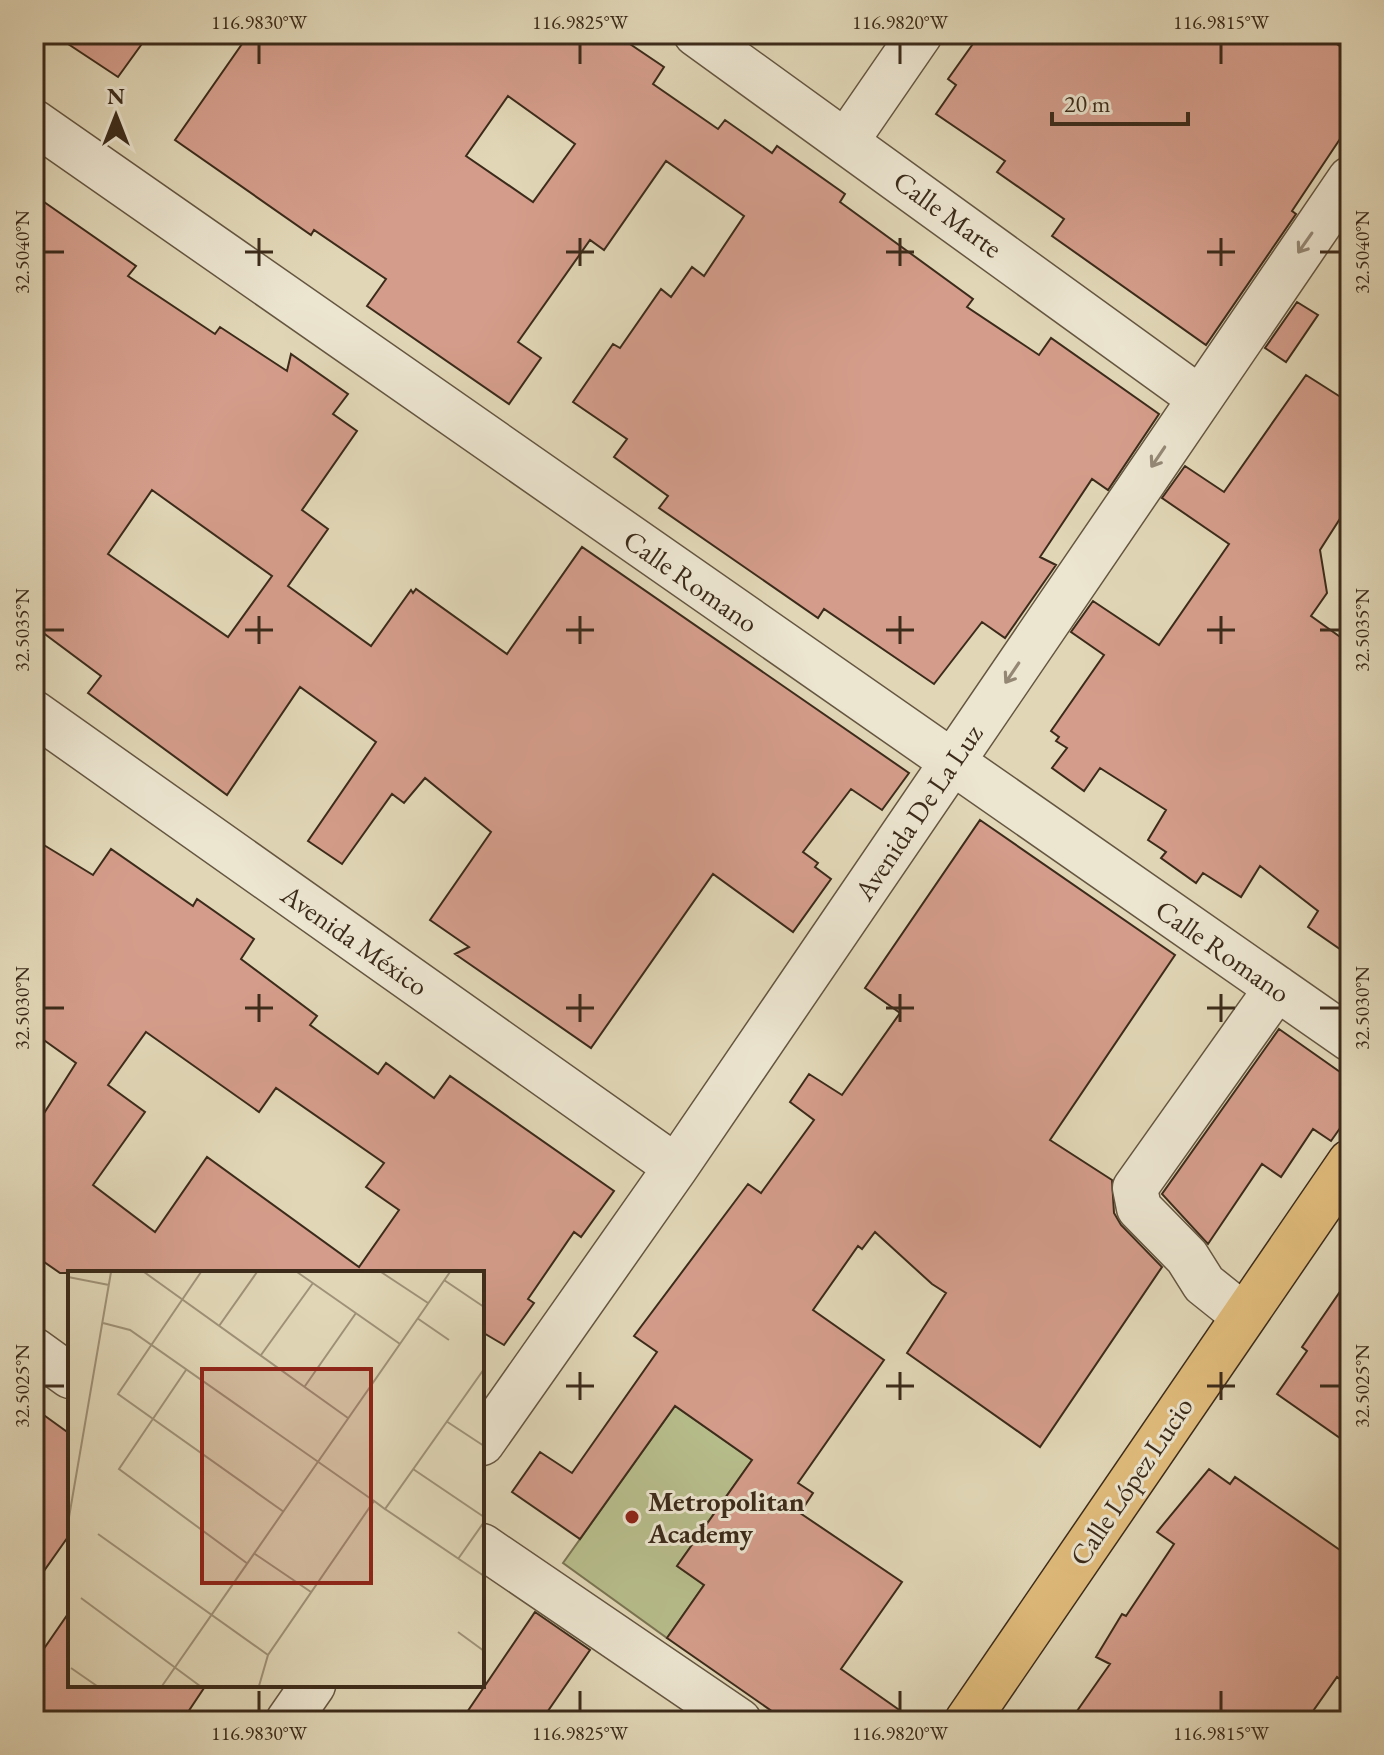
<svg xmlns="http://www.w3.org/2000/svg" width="1384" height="1755" font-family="'EB Garamond',serif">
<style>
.green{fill:#b7bd8c;stroke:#7a7453;stroke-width:2}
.building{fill:#d49d8b;stroke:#3c2b1a;stroke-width:2;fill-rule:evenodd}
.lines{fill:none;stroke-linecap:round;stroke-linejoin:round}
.minor-casing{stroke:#655641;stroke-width:47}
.major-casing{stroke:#3c2b1a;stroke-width:47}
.minor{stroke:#ece5d0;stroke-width:44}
.major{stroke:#e0bc7c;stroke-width:44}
.oneway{stroke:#948875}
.ticks{fill:none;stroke:#3c2b1a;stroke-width:3}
.poi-dot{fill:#8f2418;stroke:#ece5d0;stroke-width:3}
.labels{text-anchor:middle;stroke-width:6;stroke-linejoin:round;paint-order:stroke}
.street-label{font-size:28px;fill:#3c2b1a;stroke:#ece5d0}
.poi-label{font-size:28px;font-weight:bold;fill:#3c2b1a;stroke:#ece5d0;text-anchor:start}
.inset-road{fill:none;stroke:#9f9278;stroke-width:2}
.view{fill:#8f2418;fill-opacity:0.15;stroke:#8f2418;stroke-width:4}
.inset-edge{fill:none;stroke:#3c2b1a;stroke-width:4}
.neatline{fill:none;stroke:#3c2b1a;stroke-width:3}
.ticks-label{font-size:20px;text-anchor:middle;fill:#3c2b1a}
</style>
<rect width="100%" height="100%" fill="#e1d7b7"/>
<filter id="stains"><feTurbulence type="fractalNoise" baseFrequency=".0025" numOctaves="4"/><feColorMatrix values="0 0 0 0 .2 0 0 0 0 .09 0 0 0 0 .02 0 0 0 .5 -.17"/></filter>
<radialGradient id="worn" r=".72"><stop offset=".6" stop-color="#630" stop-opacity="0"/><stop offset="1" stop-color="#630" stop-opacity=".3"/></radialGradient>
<!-- green -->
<path class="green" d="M675 1406 752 1460 677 1566 704 1585 667 1638 563 1563Z"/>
<!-- building -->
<path class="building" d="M53 34H149L118 77Z
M249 34H615L664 67 653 84 718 129 725 120 772 153 777 146 845 194 840 202 973 299 967 307 1039 355 1051 338 1159 414 1108 490 1092 479 1040 557 1056 565 1005 638 982 622 934 684 824 609 818 618 659 508 668 496 614 457 627 439 573 402 613 344 620 348 661 289 671 297 692 267 704 276 744 216 666 161 604 250 590 240 518 342 541 358 509 404 367 306 386 279 314 230 311 235 175 140ZM508 96 575 144 533 202 466 156Z
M980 34H1322L1350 53V124L1292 211 1296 214 1206 345 1052 236 1064 219 997 172 1005 161 936 114 956 85 948 79Z
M34 195 136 266 128 276 215 334 220 327 287 371 291 354 348 394 333 414 357 431 302 510 328 529 288 586 371 646 411 590 413 593 416 589 507 654 582 547 909 773 882 810 851 789 803 852 818 863 815 867 831 879 793 932 713 874 591 1048 455 954 469 947 430 920 491 832 425 778 404 803 392 794 342 864 308 841 376 742 300 687 227 795 88 693 101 676 34 626ZM152 490 272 576 228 637 108 554Z
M1297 302 1318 315 1286 362 1265 348Z
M1306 375 1350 403V503L1320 550 1327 593 1311 616 1350 644V956L1308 927 1318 911 1260 866 1241 897 1203 873 1196 883 1161 858 1166 852 1148 840 1166 810 1100 768 1084 791 1052 768 1067 748 1056 741 1059 737 1051 731 1104 655 1071 632 1093 601 1159 645 1229 544 1162 498 1185 466 1224 492Z
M980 820 1175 955 1050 1140 1112 1180 1114 1213 1121 1225 1162 1267 1040 1447 907 1353 946 1293 932 1284 875 1232 862 1249 858 1246 813 1310 884 1360 798 1483 813 1493 800 1513 902 1582 841 1669 915 1721H786L667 1638 704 1585 677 1566 752 1460 675 1406 580 1539 512 1492 540 1452 572 1473 657 1352 634 1336 748 1184 761 1193 814 1120 790 1102 809 1074 842 1095 900 1013 865 988Z
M34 839 93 875 111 849 193 906 197 899 254 939 241 959 317 1016 310 1025 378 1074 386 1063 434 1098 450 1076 614 1191 581 1237 574 1232 528 1299 534 1303 504 1345 482 1332V1273H60L34 1255V1129L76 1063 34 1033V902L41 892 34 888ZM146 1032 259 1112 276 1088 384 1163 366 1187 399 1210 359 1267 207 1157 155 1232 93 1185 145 1112 108 1085Z
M1279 1029 1350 1079V1114L1331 1141 1313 1129 1281 1177 1262 1164 1208 1244 1162 1194Z
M1350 1277V1445L1277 1394 1307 1351 1302 1347Z
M34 1408 70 1434V1534L34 1585Z
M1209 1469 1230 1484 1235 1477 1350 1557V1687L1337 1677 1306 1721H1070L1110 1664 1096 1657 1122 1614 1126 1616 1174 1544 1157 1532Z
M70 1611V1685H206L182 1721H34V1663Z
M535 1612 590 1650 541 1721H461Z"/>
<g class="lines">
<defs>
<path id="minor" d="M696 34 1198 397
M34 122 1350 1039
M847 140 920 34
M34 713 676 1167
M1244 1316 1204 1284 1187 1257 1139 1208 1135 1188 1277 988
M34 1350 70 1376
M482 1443 676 1167 1350 179
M482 1546 739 1721
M288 1721 313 1685"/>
<path id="major" d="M967 1721 1350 1162"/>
</defs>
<!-- minor casing -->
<use href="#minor" class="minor-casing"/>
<!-- major casing -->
<use href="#major" class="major-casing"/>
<!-- minor -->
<use href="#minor" class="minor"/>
<!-- major -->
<use href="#major" class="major"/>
</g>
<!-- one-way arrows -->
<defs><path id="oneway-shaft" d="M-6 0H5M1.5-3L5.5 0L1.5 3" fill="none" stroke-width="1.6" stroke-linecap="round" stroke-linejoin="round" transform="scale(2)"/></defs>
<g class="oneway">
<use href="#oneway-shaft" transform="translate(1305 243) rotate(125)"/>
<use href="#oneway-shaft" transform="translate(1158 457) rotate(124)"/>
<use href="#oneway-shaft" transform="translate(1012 673) rotate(124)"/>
</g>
<!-- ticks -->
<path class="ticks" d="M259 44V64M580 44V64M900 44V64M1221 44V64M259 238V266M580 238V266M900 238V266M1221 238V266M44 252H64M245 252H273M566 252H594M886 252H914M1207 252H1235M1320 252H1340M259 616V644M580 616V644M900 616V644M1221 616V644M44 630H64M245 630H273M566 630H594M886 630H914M1207 630H1235M1320 630H1340M259 994V1022M580 994V1022M900 994V1022M1221 994V1022M44 1008H64M245 1008H273M566 1008H594M886 1008H914M1207 1008H1235M1320 1008H1340M580 1372V1400M900 1372V1400M1221 1372V1400M44 1386H64M566 1386H594M886 1386H914M1207 1386H1235M1320 1386H1340M259 1691V1711M580 1691V1711M900 1691V1711M1221 1691V1711"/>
<!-- markers -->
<circle class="poi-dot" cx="632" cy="1517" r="8"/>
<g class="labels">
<!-- street labels -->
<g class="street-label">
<text transform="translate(948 214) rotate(36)" y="10">Calle Marte</text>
<text transform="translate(691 581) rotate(35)" y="10">Calle Romano</text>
<text transform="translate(918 812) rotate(-56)" y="10">Avenida De La Luz</text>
<text transform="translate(355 940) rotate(35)" y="10">Avenida México</text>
<text transform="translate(1223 951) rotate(35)" y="10">Calle Romano</text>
<text transform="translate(1131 1481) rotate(-56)" y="10">Calle López Lucio</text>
</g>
<!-- poi labels -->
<g class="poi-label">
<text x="648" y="1511">Metropolitan<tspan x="648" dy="32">Academy</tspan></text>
</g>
</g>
<!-- overview -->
<g transform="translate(68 1271)">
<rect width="416" height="416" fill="#e1d7b7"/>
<path class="inset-road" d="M76 1 280 147M133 1 50 123 216 241M229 1 332 73M313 1 360 32M0 6 41 14M376 9 416 36M349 47 381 69M35 52 62 59 306 230M151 55 189 1M193 84 245 12M118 99 51 198 180 293M237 115 288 42M378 150 416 175M345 198 416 246M317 238 416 305M0 252 43 1M30 263 200 384M187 283 243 321M390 288 416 251M13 327 132 415M390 361 416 380M3 397 29 415M94 415 382 1M191 415 200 384 306 230 317 238 416 98"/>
<path class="view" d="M134 98H303V312H134Z"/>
<rect width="416" height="416" class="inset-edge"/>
</g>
<!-- margin -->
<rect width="1384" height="1755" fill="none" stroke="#e1d7b7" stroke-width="88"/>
<!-- north arrow -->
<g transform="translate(116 116)" stroke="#ece5d0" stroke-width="6" paint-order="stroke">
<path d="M0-6L14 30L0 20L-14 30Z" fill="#3c2b1a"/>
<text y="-12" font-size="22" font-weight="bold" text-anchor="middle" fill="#3c2b1a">N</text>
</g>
<!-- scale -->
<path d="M1052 112v12h136v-12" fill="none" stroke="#3c2b1a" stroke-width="4"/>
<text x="1064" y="112" font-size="24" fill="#3c2b1a" stroke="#ece5d0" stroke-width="6" paint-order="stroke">20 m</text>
<rect x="44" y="44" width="1296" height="1667" class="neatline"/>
<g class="ticks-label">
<text x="259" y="29">116.9830°W</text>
<text x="580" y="29">116.9825°W</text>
<text x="900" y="29">116.9820°W</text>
<text x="1221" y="29">116.9815°W</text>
<text transform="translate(22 252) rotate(-90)" y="7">32.5040°N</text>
<text transform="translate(1362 252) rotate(-90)" y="7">32.5040°N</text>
<text transform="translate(22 630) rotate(-90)" y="7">32.5035°N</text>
<text transform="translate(1362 630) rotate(-90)" y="7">32.5035°N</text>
<text transform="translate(22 1008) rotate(-90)" y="7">32.5030°N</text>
<text transform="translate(1362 1008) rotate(-90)" y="7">32.5030°N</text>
<text transform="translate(22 1386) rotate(-90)" y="7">32.5025°N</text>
<text transform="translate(1362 1386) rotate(-90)" y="7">32.5025°N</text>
<text x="259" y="1740">116.9830°W</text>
<text x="580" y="1740">116.9825°W</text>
<text x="900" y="1740">116.9820°W</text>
<text x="1221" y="1740">116.9815°W</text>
</g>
<rect width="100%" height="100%" filter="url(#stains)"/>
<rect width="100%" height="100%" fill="url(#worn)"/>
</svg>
